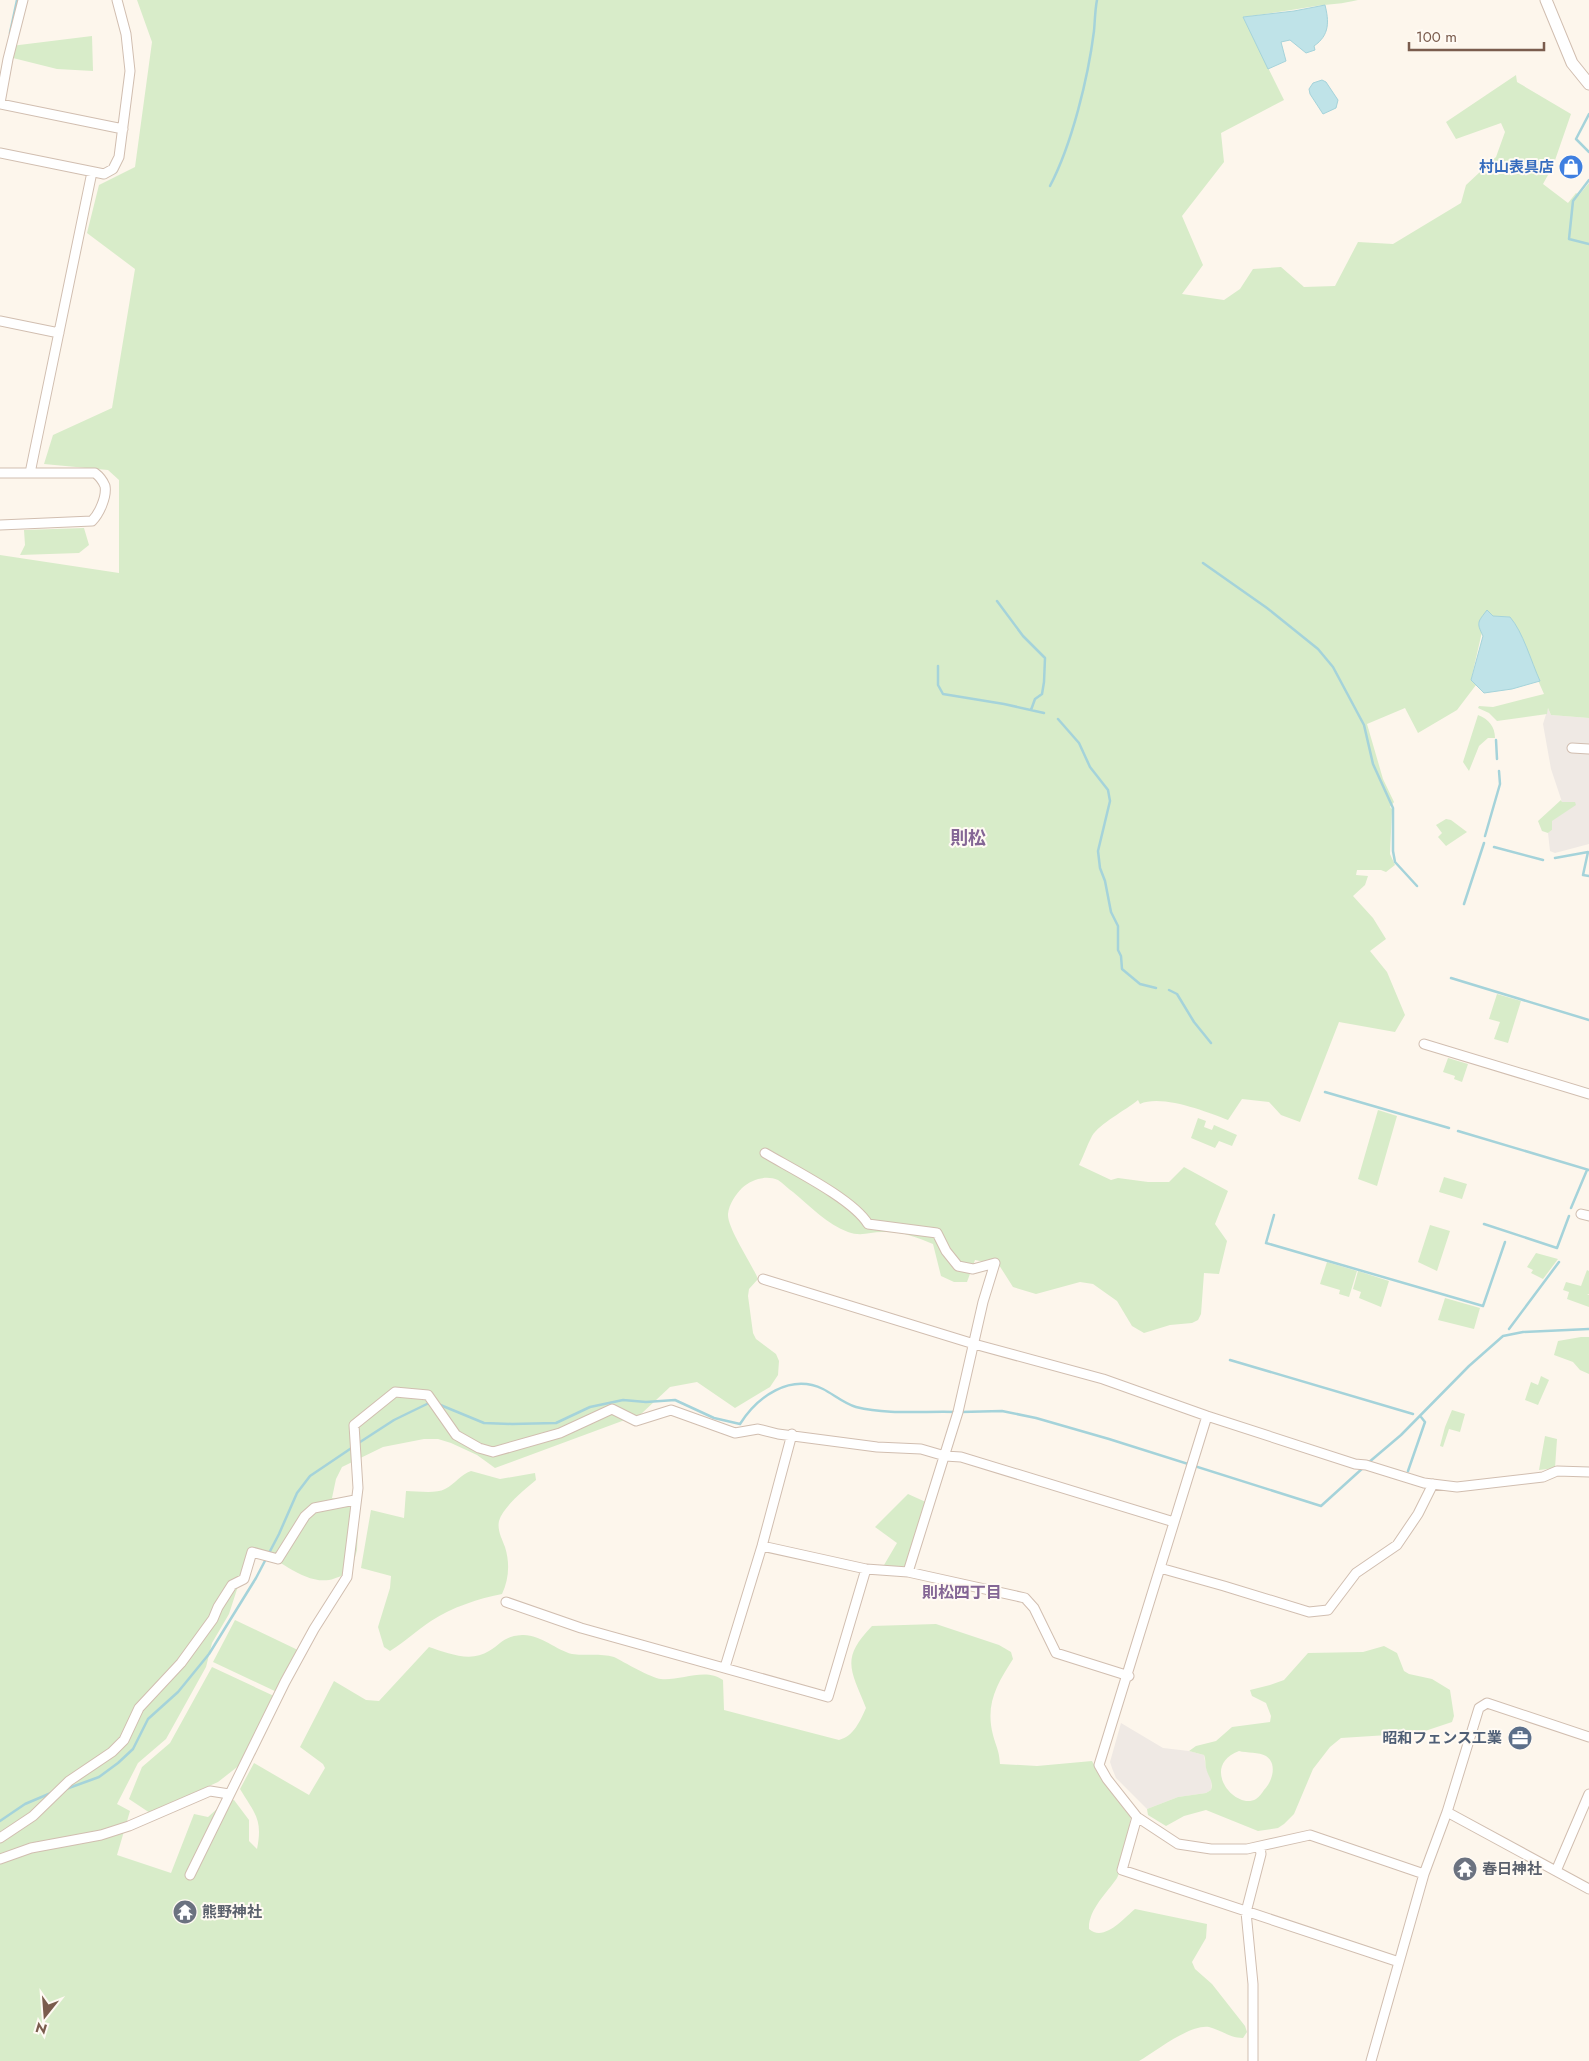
<svg xmlns="http://www.w3.org/2000/svg" width="1589" height="2061" font-family="Jost,'Noto Sans JP',sans-serif">
<style>
.industrial{fill:#efe9e4}
.green{fill:#d8ecc9;fill-rule:evenodd}
.water{fill:#bfe3e8;stroke:#a5d3da}
.lines{fill:none;stroke-linecap:round;stroke-linejoin:round}
.stream{stroke:#a5d3da;stroke-width:2.5}
.minor-casing{stroke:#d1beb0;stroke-width:11}
.tertiary-casing{stroke:#d1beb0;stroke-width:13}
.minor{stroke:#fff;stroke-width:9}
.tertiary{stroke:#fff;stroke-width:11}
.labels{text-anchor:middle;stroke-width:4;stroke-linejoin:round;paint-order:stroke}
.shop-label{font-size:15px;font-weight:bold;fill:#366cbe;stroke:#fffaf3;text-anchor:end}
.service-label{font-size:15px;font-weight:bold;fill:#4e5e75;stroke:#fffaf3;text-anchor:end}
.worship-label{font-size:15px;font-weight:bold;fill:#5b616d;stroke:#fffaf3;text-anchor:start}
.neighbourhood-label{font-size:16px;font-weight:bold;fill:#846695;stroke:#fffaf3}
.quarter-label{font-size:18px;font-weight:bold;fill:#846695;stroke:#fffaf3}
</style>
<rect width="100%" height="100%" fill="#fdf6ec"/>
<!-- industrial -->
<path class="industrial" d="M1548 708 1551 715 1589 718V844L1555 853 1550 851 1548 833 1552 830 1551 821 1574 802H1562L1551 769 1543 724Z
M1121 1723 1163 1748 1189 1751 1204 1755 1206 1768 1212 1781 1211 1790 1206 1793 1178 1797 1147 1809 1116 1778 1112 1768 1110 1762Z"/>
<!-- green -->
<path class="green" d="M137 0H1358C1342 4 1331 4 1316 6 1291 10 1267 14 1243 17L1284 100 1221 133 1224 162 1182 216 1203 265 1182 294 1224 300 1240 289 1253 269 1281 267 1304 287 1335 286 1358 242 1393 244 1461 203 1466 185 1496 157 1505 132 1501 123 1456 139 1446 122 1516 75 1517 82 1571 114 1553 166 1543 184 1568 203 1576 193 1579 195 1589 183V718L1551 715 1548 708 1547 714 1497 721 1489 713 1478 708 1479 706 1493 707 1544 694 1510 617 1493 616 1487 610 1471 680 1476 685 1457 710 1418 733 1405 708 1367 724 1383 779 1394 802 1390 807 1392 809 1390 854 1395 865 1386 872 1381 870H1357L1356 875 1368 876 1365 885 1353 896 1373 918 1386 939 1370 951 1387 972 1405 1015 1395 1032 1339 1022 1300 1122 1281 1115 1269 1102 1242 1099 1228 1120C1207 1112 1162 1094 1140 1104L1138 1100C1126 1110 1099 1124 1092 1136 1087 1145 1084 1155 1079 1165L1111 1180 1118 1178 1148 1182H1169L1184 1167 1228 1191 1215 1224 1227 1241 1219 1274 1204 1273 1201 1314 1198 1320 1192 1323 1170 1325 1144 1333 1132 1326 1117 1301 1093 1284 1080 1282 1036 1294 1013 1287 999 1265 975 1260 967 1282H954L941 1276 933 1244C917 1237 901 1231 882 1232 870 1232 861 1237 848 1232 828 1225 810 1206 793 1192 788 1189 783 1183 778 1180 766 1175 752 1179 742 1188 736 1194 729 1204 728 1214 727 1228 752 1264 758 1279L749 1289 748 1296 753 1333 756 1339 776 1354 779 1361 778 1375 770 1387 735 1408 697 1382 670 1387 641 1414 495 1468 477 1455 451 1443 438 1439H424L383 1447 342 1467 336 1479 332 1498 359 1504 357 1550 351 1572C344 1574 336 1579 329 1580 301 1584 276 1554 250 1549L229 1614 212 1643 206 1667 166 1739 138 1763 117 1804 130 1811 117 1855 171 1873 194 1814 208 1817 218 1808 220 1802 234 1800 249 1820V1841L257 1849C263 1819 255 1814 240 1789L254 1763 309 1795 325 1768 323 1764 300 1747 334 1681 366 1700 379 1701 429 1647C447 1653 471 1663 489 1651 502 1643 504 1636 522 1635 540 1634 556 1650 572 1654 586 1656 600 1653 614 1657 624 1662 651 1678 661 1679 680 1681 706 1667 723 1680L724 1710 839 1740C854 1736 860 1721 866 1708 851 1670 840 1659 872 1626L936 1624 999 1645 1011 1652 1013 1659C997 1684 985 1704 993 1735 996 1747 999 1749 1000 1764L1037 1766 1092 1761 1104 1783 1131 1817C1128 1831 1123 1868 1117 1878 1107 1893 1088 1910 1089 1929 1104 1942 1123 1919 1135 1909L1207 1924 1206 1938 1192 1962 1195 1969 1212 1984 1245 2026 1247 2032 1243 2038C1230 2038 1221 2030 1209 2027 1190 2024 1156 2051 1139 2061H0V555L119 573V480L108 470 44 464 53 435 112 408 135 269 87 233 99 185 135 167 152 42Z
M92 36 93 71 57 69 13 58 11 46Z
M84 528 89 545 79 553 20 555 25 545 24 530Z
M1478 715C1489 719 1495 727 1495 738H1488L1479 746 1469 771 1463 762Z
M1561 800 1562 802H1575L1576 805 1552 821V830L1548 833 1542 831 1538 821Z
M1446 819 1451 820 1467 832 1446 846 1438 837 1442 833 1436 825Z
M1497 994 1521 1001 1508 1043 1494 1039 1500 1022 1489 1019Z
M1448 1058 1468 1064 1462 1082 1454 1079 1455 1076 1443 1072Z
M1378 1110 1397 1116 1377 1186 1358 1179Z
M1198 1118 1206 1121 1204 1127 1212 1130 1214 1125 1237 1135 1232 1146 1219 1141 1215 1148 1191 1138Z
M1444 1177 1467 1184 1462 1199 1439 1192Z
M1430 1225 1450 1231 1437 1271 1418 1262Z
M1536 1253 1558 1259 1543 1279 1531 1273 1533 1270 1527 1267Z
M1327 1262 1357 1271 1349 1297 1339 1294 1340 1290 1320 1284Z
M1587 1270 1589 1271V1294H1587L1589 1295V1307L1567 1299 1569 1292 1563 1290 1566 1282 1581 1286Z
M1358 1271 1389 1281 1381 1307 1359 1298 1361 1292 1353 1289Z
M1445 1298 1480 1308 1474 1329 1438 1320Z
M1581 1337H1589V1374L1580 1370 1573 1362 1554 1355 1558 1341Z
M1541 1376 1549 1380 1538 1405 1525 1400 1531 1382 1538 1385Z
M1452 1410 1465 1414 1460 1432 1449 1429 1443 1447 1440 1446 1445 1427Z
M1545 1436 1557 1439 1555 1468 1539 1470Z
M471 1471 500 1479 535 1473 536 1480C525 1489 503 1507 499 1521 497 1530 502 1539 505 1547 510 1563 509 1579 502 1594 477 1599 453 1607 431 1621 416 1631 406 1641 390 1651L384 1647 378 1627 390 1588 391 1576 361 1568 371 1510 404 1518 406 1491C417 1491 436 1494 445 1489 455 1484 461 1474 471 1471Z
M908 1494 928 1503 905 1570 884 1565 897 1543 875 1527Z
M235 1620 302 1652 279 1693 213 1662Z
M1384 1646 1397 1653 1404 1671 1409 1674 1432 1679 1450 1690 1454 1716 1452 1722 1419 1733 1341 1738 1330 1747 1313 1769 1294 1814 1284 1824 1278 1828 1258 1831 1206 1810 1184 1816 1166 1826 1148 1815 1147 1809 1178 1797 1206 1793 1211 1790C1214 1781 1208 1777 1206 1768 1205 1764 1206 1760 1204 1755L1189 1751 1196 1746 1216 1741 1232 1727 1270 1722 1271 1716 1266 1703 1252 1696 1250 1690 1270 1685 1284 1680 1308 1653 1363 1652ZM1239 1751C1247 1753 1259 1752 1266 1756 1278 1764 1272 1782 1264 1790 1262 1793 1259 1797 1256 1799 1235 1811 1199 1766 1239 1751Z
M212 1667 274 1696 241 1764 218 1782 150 1813 129 1799 142 1767 170 1743Z"/>
<!-- water -->
<path class="water" d="M1325 5C1329 21 1330 35 1314 46L1315 50 1306 53 1290 40 1281 42 1286 61 1268 69 1243 17 1294 11Z
M1322 80 1326 82 1338 100 1336 108 1323 114 1310 94 1309 89 1313 83Z
M1487 610 1493 616 1510 617C1523 632 1531 661 1540 681L1512 689 1484 693 1471 680 1483 636C1476 622 1478 622 1487 610Z"/>
<g class="lines">
<!-- stream -->
<path class="stream" d="M10 33 17 0
M1589 114 1576 139 1589 152
M1589 180 1573 201 1569 239 1589 244
M1050 186C1072 144 1088 78 1094 31 1095 20 1095 10 1097 0
M1203 563 1267 608 1318 649 1333 667 1364 725 1373 764 1393 808V851L1395 862 1417 886
M997 601 1023 636 1045 658 1044 682 1042 694 1035 699 1031 710
M938 666V685L943 694 1004 704 1044 713
M1058 719 1079 743 1090 767 1108 790 1110 801 1098 851 1100 868 1105 881 1111 912 1118 926V950L1121 956 1122 969 1140 984 1156 988
M1496 740 1497 759
M1485 836 1500 784 1499 771
M1494 847 1543 860
M1555 858 1588 852 1583 875 1589 876
M1464 904 1484 843
M1451 978 1589 1020
M1169 990 1177 994 1194 1022 1211 1043
M1325 1092 1449 1128
M1458 1131 1589 1170
M1571 1208 1587 1170
M1274 1215 1266 1243 1483 1306 1505 1242
M1484 1224 1557 1248 1569 1216
M1509 1329 1559 1262
M1230 1360 1413 1414
M438 1404 484 1423 512 1424 556 1423 590 1407 623 1400 646 1402 675 1400 714 1418 740 1424C757 1397 790 1373 823 1389 833 1394 845 1404 856 1407 888 1415 923 1411 956 1412
M961 1412 1002 1411 1036 1418 1109 1439 1321 1506 1364 1467
M357 1444 394 1420 431 1402
M1368 1463 1401 1435 1469 1366 1503 1336 1523 1332 1589 1329
M1408 1471 1425 1422 1421 1417
M66 1789 99 1777 118 1763 133 1749 148 1719 178 1692 209 1654 256 1578 279 1534 297 1493 310 1476 353 1447
M0 1821 25 1804 51 1793"/>
<defs>
<path id="minor" d="M0 103 8 59 23 0
M0 104 123 129
M0 153 104 174 113 169 119 157 130 71 126 34 117 0
M0 321 59 333
M0 473H95C99 476 103 481 105 486 107 497 99 514 92 521L0 525
M30 473 92 172
M1572 748 1589 749
M1424 1044 1589 1094
M765 1153C792 1169 853 1199 868 1224L937 1233 946 1251 958 1266 973 1269 995 1263 983 1302 958 1412 908 1572
M1581 1214 1589 1216
M763 1279 974 1344 1103 1379 1207 1416 1355 1464 1366 1465 1424 1483 1457 1487 1543 1477 1557 1471 1589 1472
M1207 1416 1099 1765 1107 1779 1137 1817 1178 1844 1211 1849H1247L1310 1835 1424 1874
M762 1546 866 1569 908 1572 1025 1598 1034 1608 1056 1653 1129 1676
M1160 1568 1224 1586 1309 1612 1328 1610 1356 1573 1397 1545 1418 1514 1433 1484
M506 1602 581 1628 828 1697 866 1569
M725 1667 762 1546 792 1434
M1447 1812 1589 1889
M1137 1817 1122 1870 1399 1962
M0 1838 33 1816 69 1781 112 1752 124 1740 139 1708 181 1663 213 1619 218 1607 232 1585 244 1579 252 1552 278 1559 305 1516 314 1508 355 1500
M0 1859 31 1848 101 1835 129 1826 210 1791 229 1794
M1556 1871 1589 1794
M190 1875 285 1682 314 1629 347 1577 358 1488 354 1425 395 1392 428 1395 456 1435 479 1448 493 1452 560 1433 612 1409 636 1421 671 1410 735 1433 758 1429 778 1434 877 1447 921 1449 945 1456 961 1457 1174 1522
M1253 2061V1984L1246 1912 1261 1854 1260 1848
M1371 2061 1424 1874 1447 1812 1479 1708 1487 1703 1589 1737"/>
<path id="tertiary" d="M1546 0 1572 63 1589 84"/>
</defs>
<!-- minor casing -->
<use href="#minor" class="minor-casing"/>
<!-- tertiary casing -->
<use href="#tertiary" class="tertiary-casing"/>
<!-- minor -->
<use href="#minor" class="minor"/>
<!-- tertiary -->
<use href="#tertiary" class="tertiary"/>
</g>
<!-- icons -->
<defs>
<symbol id="shop-disc" viewBox="-11 -11 22 22"><circle r="9.5" fill="#3f7fe0" stroke="#fffaf3"/><path d="M-5-2.5h2.3a2.7 3.5 0 0 1 5.4 0H5L5.5 6h-11ZM-1.5-2.5h3a1.5 2.3 0 0 0-3 0Z" fill="#fff"/></symbol>
<symbol id="office-disc" viewBox="-11 -11 22 22"><circle r="9.5" fill="#5c6f8a" stroke="#fffaf3"/><path d="M-6-3h4V-5.5h4V-3h4V5H-6ZM-1-4.5V-3h2v-1.5ZM-6 0V1H6V0Z" fill="#fff"/></symbol>
<symbol id="temple-disc" viewBox="-11 -11 22 22"><circle r="9.5" fill="#6b7280" stroke="#fffaf3"/><path d="M0-6L5-2H3V0L6.5 2.5H4V6H1.5V3h-3V6H-4V2.5H-6.5L-3 0V-2H-5Z" fill="#fff"/></symbol>
</defs>
<g fill-rule="evenodd">
<use href="#shop-disc" x="1557" y="153" width="28" height="28"/>
<use href="#office-disc" x="1506" y="1724" width="28" height="28"/>
<use href="#temple-disc" x="1451" y="1855" width="28" height="28"/>
<use href="#temple-disc" x="171" y="1898" width="28" height="28"/>
</g>
<g class="labels">
<!-- shop labels -->
<g class="shop-label">
<text x="1554" y="172">村山表具店</text>
</g>
<!-- service labels -->
<g class="service-label">
<text x="1502" y="1743">昭和フェンス工業</text>
</g>
<!-- worship labels -->
<g class="worship-label">
<text x="1482" y="1874">春日神社</text>
<text x="202" y="1917">熊野神社</text>
</g>
<!-- neighbourhood labels -->
<g class="neighbourhood-label">
<text x="962" y="1598">則松四丁目</text>
</g>
<!-- quarter labels -->
<g class="quarter-label">
<text x="968" y="844">則松</text>
</g>
</g>
<!-- north arrow -->
<g transform="translate(45 2016) rotate(197)" stroke="#fffaf3" stroke-width="4" paint-order="stroke">
<path d="M0-4L9 19L0 12L-9 19Z" fill="#7a5c4d"/>
<text y="-8" font-size="14" font-weight="bold" text-anchor="middle" fill="#7a5c4d">N</text>
</g>
<!-- scale -->
<path d="M1409 42v8h135v-8" fill="none" stroke="#7a5c4d" stroke-width="2.5"/>
<text x="1416" y="42" font-size="15" fill="#7a5c4d" stroke="#fffaf3" stroke-width="4" paint-order="stroke">100 m</text>
</svg>
